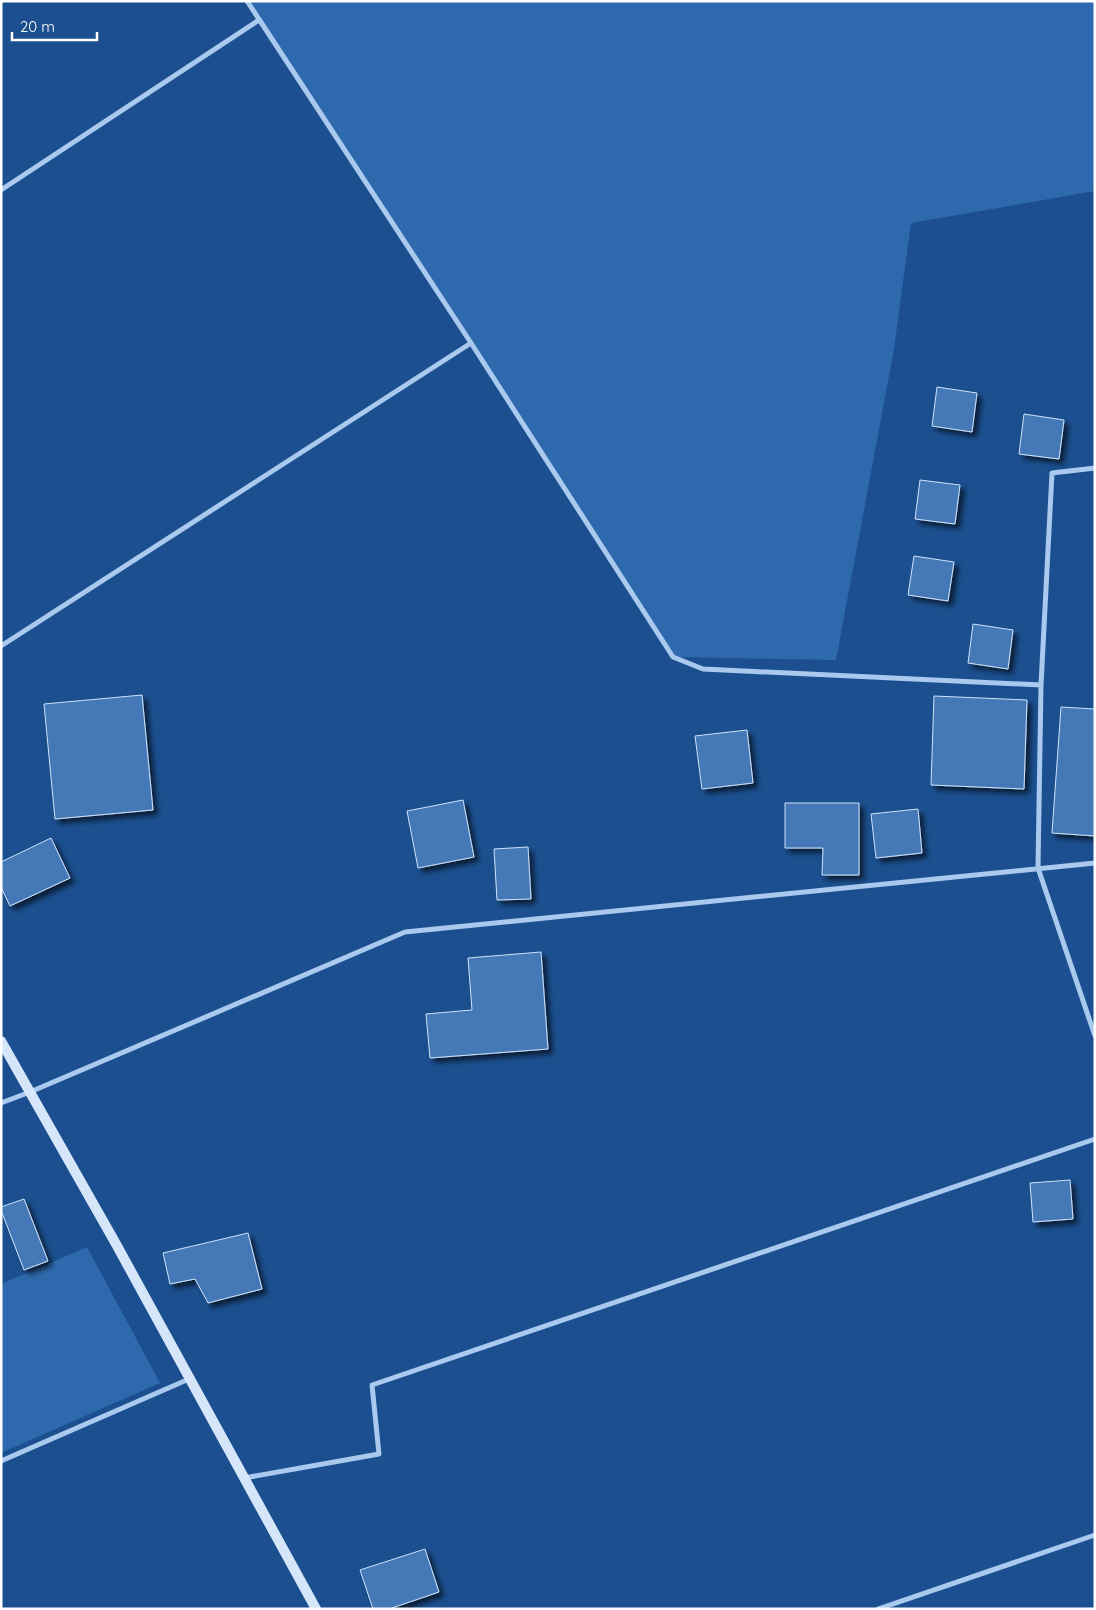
<svg xmlns="http://www.w3.org/2000/svg" width="1096" height="1610" font-family="Quicksand,sans-serif">
<style>
.green{fill:#2e69ad}
.building{fill:#4478b7;stroke:#cfe3fa;filter:url(#shadow)}
.lines{fill:none;stroke-linecap:round;stroke-linejoin:round}
.street{stroke:#a9c9ee;stroke-width:5}
.secondary{stroke:#d6e6fa;stroke-width:10}
</style>
<defs>
<filter id="shadow"><feDropShadow dx="4.5" dy="4.5" stdDeviation="2.5" flood-color="#0009"/></filter>
</defs>
<rect width="100%" height="100%" fill="#1b4f8f"/>
<!-- green -->
<path class="green" d="M247 1H1095V191L911 223 894 349 836 660 673 657Z
M87 1247 160 1383 1 1453V1284Z"/>
<!-- building -->
<path class="building" d="M937 387 977 393 972 432 932 426Z
M1024 414 1064 420 1059 459 1019 454Z
M920 480 960 485 955 524 915 519Z
M914 556 954 562 948 601 908 595Z
M973 624 1013 630 1008 669 968 663Z
M142 695 153 810 55 819 44 704Z
M934 696 1027 700 1024 789 931 785Z
M1061 707 1095 709V836L1052 833Z
M747 730 753 783 702 789 695 736Z
M463 800 474 857 418 868 407 811Z
M785 803H859V875H822L823 848H785Z
M918 809 922 853 876 858 871 814Z
M51 838 70 878 10 906 1 887V862Z
M528 847 531 899 497 900 494 849Z
M541 952 548 1049 430 1058 426 1014 472 1010 468 958Z
M1070 1180 1073 1219 1033 1222 1030 1183Z
M24 1199 48 1261 24 1270 1 1210V1207Z
M248 1233 262 1289 208 1303 195 1279 170 1284 163 1253Z
M425 1549 439 1592 389 1609H373L360 1570Z"/>
<g class="lines">
<!-- street -->
<path class="street" d="M247 1 471 343 673 657 703 669 1041 685
M1 190 259 20
M1095 468 1052 473 1041 685 1038 868 1095 1036
M1 646 471 343
M1 1103 30 1092 405 932 1095 863
M1 1461 189 1379
M244 1478 379 1454 372 1385 1095 1139
M878 1609 1095 1535"/>
<!-- secondary -->
<path class="secondary" d="M1 1041 116 1244 316 1609"/>
</g>
<!-- border -->
<rect width="1096" height="1610" fill="none" stroke="#ffffff" stroke-width="5"/>
<!-- scale -->
<path d="M12 32v8h85v-8" fill="none" stroke="#ffffff" stroke-width="2.5"/>
<text x="20" y="32" font-size="15" fill="#ffffff" stroke="#1b4f8f" stroke-width="4" paint-order="stroke">20 m</text>
</svg>
